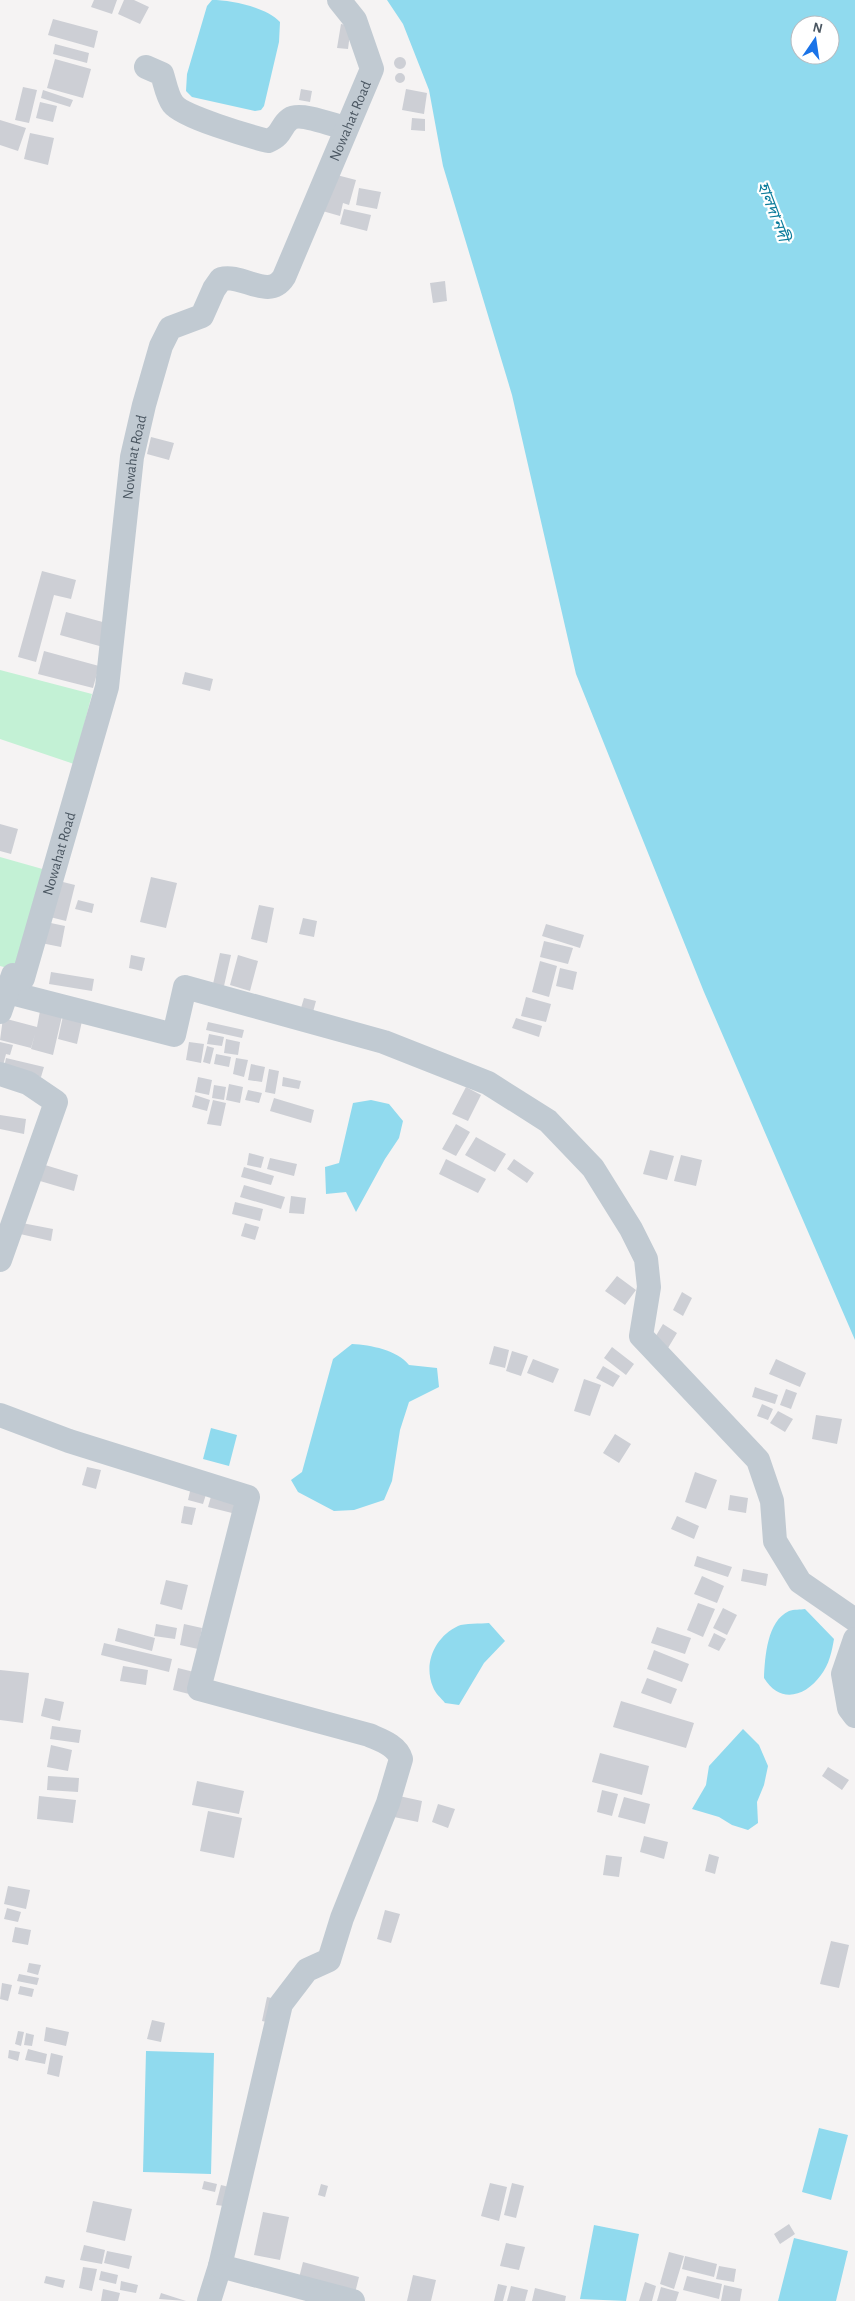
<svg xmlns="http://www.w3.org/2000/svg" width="855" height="2301" font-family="'Alegreya Sans','Noto Sans Bengali',sans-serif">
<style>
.green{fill:#c3f1d5}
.water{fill:#90daee;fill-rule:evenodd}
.building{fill:#cdcfd5}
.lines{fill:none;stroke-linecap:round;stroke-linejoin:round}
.minor{stroke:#c1cad2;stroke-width:24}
.labels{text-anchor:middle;stroke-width:4.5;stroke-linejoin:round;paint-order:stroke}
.street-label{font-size:15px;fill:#4a5661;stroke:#fff}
.water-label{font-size:16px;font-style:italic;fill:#0c7c9b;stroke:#fff}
</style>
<rect width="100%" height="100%" fill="#f5f3f3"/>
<!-- green -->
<path class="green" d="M0 670 92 694 74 764 0 739Z
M0 857 46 870 15 970 0 966Z"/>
<!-- water -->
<path class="water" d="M212 0C231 0 266 7 280 22L279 42 264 106 261 110 255 111 192 97 186 91 187 74 207 6Z
M387 0H855V1340L704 992 576 674 512 395 443 166 429 90 403 24ZM800 25H830V55H800Z
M371 1100 389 1104 403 1121 399 1138 385 1159 356 1212 346 1192 326 1194 325 1167 339 1163 353 1103Z
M352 1344C371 1345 397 1350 409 1365L437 1368 439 1387 409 1402 400 1430 392 1481 384 1500 354 1510 334 1511 298 1492 291 1480 302 1472 333 1359Z
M211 1428 237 1435 229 1466 203 1459Z
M805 1609 834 1639C832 1651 829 1665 821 1675 805 1697 780 1704 764 1678 765 1657 767 1621 789 1611 794 1609 800 1610 805 1609Z
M489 1623 505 1641 484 1663 459 1705 445 1703C441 1698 435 1693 433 1687 423 1663 435 1637 458 1626 464 1623 481 1624 489 1623Z
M743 1729 759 1745 768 1766 764 1785 757 1802 758 1823 748 1830 732 1825 719 1817 692 1809 706 1785 709 1766Z
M146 2051 214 2053 211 2174 143 2172Z
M819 2128 848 2135 831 2200 802 2192Z
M594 2225 639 2234 626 2301 580 2299Z
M794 2238 848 2251 836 2301H778Z"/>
<!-- building -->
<path class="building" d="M94 0H117L112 14 91 7Z
M124 0H134L149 7 140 24 118 14Z
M53 19 98 31 94 48 48 35Z
M341 24 351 26 348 49 337 48Z
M55 44 89 53 87 63 53 54Z
M394 63a6 6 0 1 1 12 0a6 6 0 1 1-12 0Z
M55 59 91 69 83 98 47 88Z
M395 78a5 5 0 1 1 10 0a5 5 0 1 1-10 0Z
M23 87 37 90 29 123 15 120Z
M301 89 312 91 310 102 299 100Z
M406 89 427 93 424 114 402 110Z
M43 90 73 100 70 107 41 98Z
M40 102 57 106 53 122 36 118Z
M412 118 425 119V131L411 130Z
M0 120 26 128 18 151 0 145Z
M30 133 54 138 48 165 24 159Z
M329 173 356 180 349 205 343 203 340 216 319 210Z
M359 188 381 192 377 209 356 205Z
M344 209 371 215 367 231 340 224Z
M445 281 447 301 433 303 430 283Z
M151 437 174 443 169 460 147 454Z
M42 571 76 580 71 599 54 595 36 662 18 657Z
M66 612 110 624 103 647 60 635Z
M44 651 99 666 93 688 38 674Z
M185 672 213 679 210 691 182 684Z
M0 824 18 829 11 854 0 851Z
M151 877 177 883 166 928 140 922Z
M55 880 75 885 66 921 46 916Z
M78 900 94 904 92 913 75 909Z
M259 905 274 908 267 943 251 939Z
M303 918 317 921 314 937 299 934Z
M46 922 65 926 61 947 41 943Z
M546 924 584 935 580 948 542 936Z
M544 941 573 948 568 964 540 957Z
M220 953 231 955 224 986 213 984Z
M131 955 145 958 142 971 129 968Z
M238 955 258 961 250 991 230 985Z
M540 961 557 966 549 997 532 992Z
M560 968 577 972 573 990 556 986Z
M51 972 94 979 92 991 49 984Z
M526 997 551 1004 546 1022 521 1016Z
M304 998 316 1001 313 1012 301 1008Z
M40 1011 62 1016 53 1055 31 1049 35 1034 31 1048 0 1040 3 1018 37 1027Z
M63 1016 82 1021 77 1044 58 1039Z
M516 1018 542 1026 539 1037 512 1028Z
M208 1022 244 1030 242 1038 206 1030Z
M209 1034 224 1037 222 1046 207 1044Z
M226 1039 240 1042 238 1055 224 1053Z
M0 1042 13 1045 10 1055 6 1054 2 1069 0 1068Z
M189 1042 204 1044 201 1063 186 1060Z
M207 1046 214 1048 210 1064 203 1062Z
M216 1054 231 1057 229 1067 214 1064Z
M6 1058 44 1067 41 1077 4 1068Z
M236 1058 248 1060 244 1077 233 1074Z
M251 1064 265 1067 262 1082 248 1080Z
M269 1069 279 1071 275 1094 265 1092Z
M198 1077 212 1080 209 1095 195 1092Z
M283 1077 301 1081 299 1089 282 1086Z
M229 1084 243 1087 240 1103 226 1100Z
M214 1085 226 1087 224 1100 212 1098Z
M466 1087 481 1095 468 1121 452 1114Z
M248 1090 262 1093 259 1103 245 1100Z
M195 1095 210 1100 207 1111 192 1107Z
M274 1098 314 1110 311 1123 270 1111Z
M213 1100 226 1103 221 1126 207 1124Z
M0 1115 26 1119 24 1134 0 1129Z
M456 1124 470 1132 456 1156 442 1149Z
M476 1137 506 1154 495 1172 465 1155Z
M650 1150 674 1156 667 1180 643 1174Z
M249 1153 264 1157 261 1168 247 1165Z
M681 1155 702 1160 696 1186 674 1181Z
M270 1158 297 1164 294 1176 267 1169Z
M446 1159 486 1179 478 1193 439 1174Z
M514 1159 534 1173 527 1183 507 1169Z
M45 1165 78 1175 74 1191 40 1181Z
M244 1167 274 1176 271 1185 241 1177Z
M244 1185 285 1197 281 1209 240 1197Z
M291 1196 306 1198 304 1214 289 1213Z
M235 1202 263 1209 260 1221 232 1214Z
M22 1223 53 1229 51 1241 20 1234Z
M245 1223 259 1227 255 1240 241 1236Z
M617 1276 636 1290 625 1305 605 1291Z
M682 1292 692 1298 683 1316 673 1310Z
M663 1324 677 1333 668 1348 654 1339Z
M494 1346 509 1350 505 1368 489 1364Z
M612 1347 634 1364 626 1375 604 1358Z
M512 1351 528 1356 521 1376 506 1371Z
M533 1359 559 1369 553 1383 527 1373Z
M776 1359 806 1373 800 1387 769 1374Z
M603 1366 620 1376 613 1387 596 1378Z
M584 1379 601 1385 590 1416 574 1411Z
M755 1387 778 1395 775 1404 752 1397Z
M786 1389 797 1393 791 1409 780 1405Z
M762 1404 773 1409 768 1420 757 1416Z
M778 1411 793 1419 785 1432 770 1423Z
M816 1415 842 1419 837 1444 812 1439Z
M615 1434 631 1444 619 1463 603 1453Z
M87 1467 101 1470 96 1489 82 1485Z
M695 1472 717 1480 706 1509 685 1502Z
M191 1487 207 1491 203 1504 188 1500Z
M212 1493 236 1499 232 1513 208 1507Z
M730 1495 748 1498 746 1513 728 1510Z
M184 1506 196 1508 192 1525 181 1523Z
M677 1516 699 1526 694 1539 671 1529Z
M697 1556 732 1567 728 1577 694 1566Z
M743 1569 768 1574 766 1586 741 1581Z
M702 1576 724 1586 717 1603 694 1594Z
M166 1580 188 1585 182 1610 160 1604Z
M698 1603 715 1609 703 1637 687 1630Z
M723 1608 737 1615 727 1635 713 1628Z
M156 1624 177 1628 175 1639 154 1636Z
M184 1624 202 1628 198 1649 180 1645Z
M657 1627 691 1638 685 1654 651 1643Z
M118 1628 155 1638 152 1651 115 1641Z
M714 1633 726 1639 719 1651 708 1646Z
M104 1643 172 1659 169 1672 101 1655Z
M654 1650 689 1664 682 1682 647 1669Z
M123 1666 148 1670 146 1685 120 1681Z
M178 1668 194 1672 189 1694 173 1690Z
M0 1670 29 1673 23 1723 0 1720Z
M647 1678 677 1689 671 1704 641 1693Z
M45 1698 64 1702 60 1721 41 1716Z
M621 1701 694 1723 686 1748 613 1727Z
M52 1726 81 1730 79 1743 50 1739Z
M51 1745 72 1750 68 1771 47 1767Z
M600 1753 649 1766 642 1795 592 1782Z
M828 1767 849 1780 842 1790 822 1776Z
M48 1776 79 1778 78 1792 47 1790Z
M197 1781 244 1791 239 1814 192 1805Z
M602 1790 618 1794 612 1816 597 1812Z
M39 1796 76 1800 73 1823 37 1819Z
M399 1796 422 1801 418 1822 394 1817Z
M624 1797 650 1804 645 1824 618 1817Z
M438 1804 455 1809 448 1828 432 1822Z
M208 1811 242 1818 234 1858 200 1851Z
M644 1836 668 1842 664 1859 640 1852Z
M709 1854 719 1857 715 1874 705 1871Z
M606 1855 622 1857 619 1877 603 1875Z
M8 1886 30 1890 26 1909 4 1904Z
M7 1908 21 1912 18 1922 4 1919Z
M385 1910 400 1914 391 1943 377 1939Z
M15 1927 31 1930 28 1945 12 1942Z
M831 1941 849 1945 839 1988 820 1984Z
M29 1963 41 1965 38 1975 27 1972Z
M19 1974 39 1978 37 1985 17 1981Z
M2 1983 12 1985 8 2001 0 1999Z
M20 1986 34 1989 32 1997 18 1994Z
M267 1997 276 1999 271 2023 262 2021Z
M152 2020 165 2023 161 2042 147 2039Z
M46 2027 69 2032 66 2046 44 2041Z
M18 2031 24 2032 21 2046 15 2044Z
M26 2033 34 2035 32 2046 24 2045Z
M28 2049 47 2054 45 2064 25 2060Z
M9 2050 20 2052 18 2061 8 2058Z
M51 2053 63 2056 59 2077 47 2074Z
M204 2181 217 2184 215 2192 202 2189Z
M490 2183 507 2187 499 2221 481 2216Z
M512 2183 524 2186 516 2218 504 2215Z
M321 2184 328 2186 325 2197 318 2195Z
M221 2185 229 2187 224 2206 216 2205Z
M93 2201 132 2209 125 2241 86 2232Z
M263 2212 289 2217 280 2260 254 2255Z
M789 2224 795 2234 780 2244 774 2234Z
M506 2243 525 2247 519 2270 500 2266Z
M84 2245 105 2250 102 2264 80 2260Z
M107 2251 132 2256 129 2269 104 2263Z
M669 2252 684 2256 674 2289 660 2284Z
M685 2256 717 2264 714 2277 682 2269Z
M303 2262 359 2277 354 2297 298 2282Z
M719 2266 736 2269 734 2282 716 2279Z
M83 2267 97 2269 92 2291 79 2288Z
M101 2271 118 2275 116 2284 99 2280Z
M413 2275 436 2280 431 2301H407Z
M46 2276 65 2280 63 2288 44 2283Z
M687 2276 722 2284 719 2299 683 2290Z
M121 2281 138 2285 136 2293 120 2290Z
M645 2282 656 2286 652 2301H639Z
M498 2284 507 2286 503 2301H494Z
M724 2285 742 2289 740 2301H721Z
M511 2286 528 2290 525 2301H507Z
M661 2287 679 2292 676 2301H657Z
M535 2288 566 2296 565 2301H532Z
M103 2289 120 2293 118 2301H101Z
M161 2293 186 2301 159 2299Z"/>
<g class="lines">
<!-- minor -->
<g class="minor">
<path d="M146 67 162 74C165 83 167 96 173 104 183 117 249 136 268 141 283 135 280 126 290 119 300 112 333 125 345 128"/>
<path d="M7 992 174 1035 185 987 384 1042 488 1083 548 1121 593 1168 631 1229 646 1259 649 1287 641 1336 758 1460 772 1501 775 1541 800 1582 855 1620"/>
<path id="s1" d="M0 1012 13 975 23 978 107 687 132 457 144 405 161 346 170 328 202 316 214 289 221 279C242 273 269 301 284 277L372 69 355 20 339 0"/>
<path d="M0 1074 28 1083 56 1102 0 1260"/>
<path d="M0 1415 69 1441 248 1497 199 1689 369 1735C380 1740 397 1745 401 1759L388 1803 342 1918 329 1960 307 1970 281 2004 220 2266 209 2301"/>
<path d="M855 1639 843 1674 849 1708 855 1716"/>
<path d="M220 2266 353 2301"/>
</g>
</g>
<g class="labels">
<!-- street labels -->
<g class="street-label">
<text dy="5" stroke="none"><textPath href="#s1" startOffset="1032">Nowahat Road</textPath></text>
<text dy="5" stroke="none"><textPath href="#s1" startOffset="584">Nowahat Road</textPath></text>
<text dy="5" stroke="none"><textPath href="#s1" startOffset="179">Nowahat Road</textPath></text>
</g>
<!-- water labels -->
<g class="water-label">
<text transform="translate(774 211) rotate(69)" y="6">হালদা নদী</text>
</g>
</g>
<!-- north arrow -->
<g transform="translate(815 40) rotate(13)"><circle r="24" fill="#ffffff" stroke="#b7bbc0"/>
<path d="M0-4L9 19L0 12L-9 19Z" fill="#1a73e8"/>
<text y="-8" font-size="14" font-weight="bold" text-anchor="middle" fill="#4a5661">N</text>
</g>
</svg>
